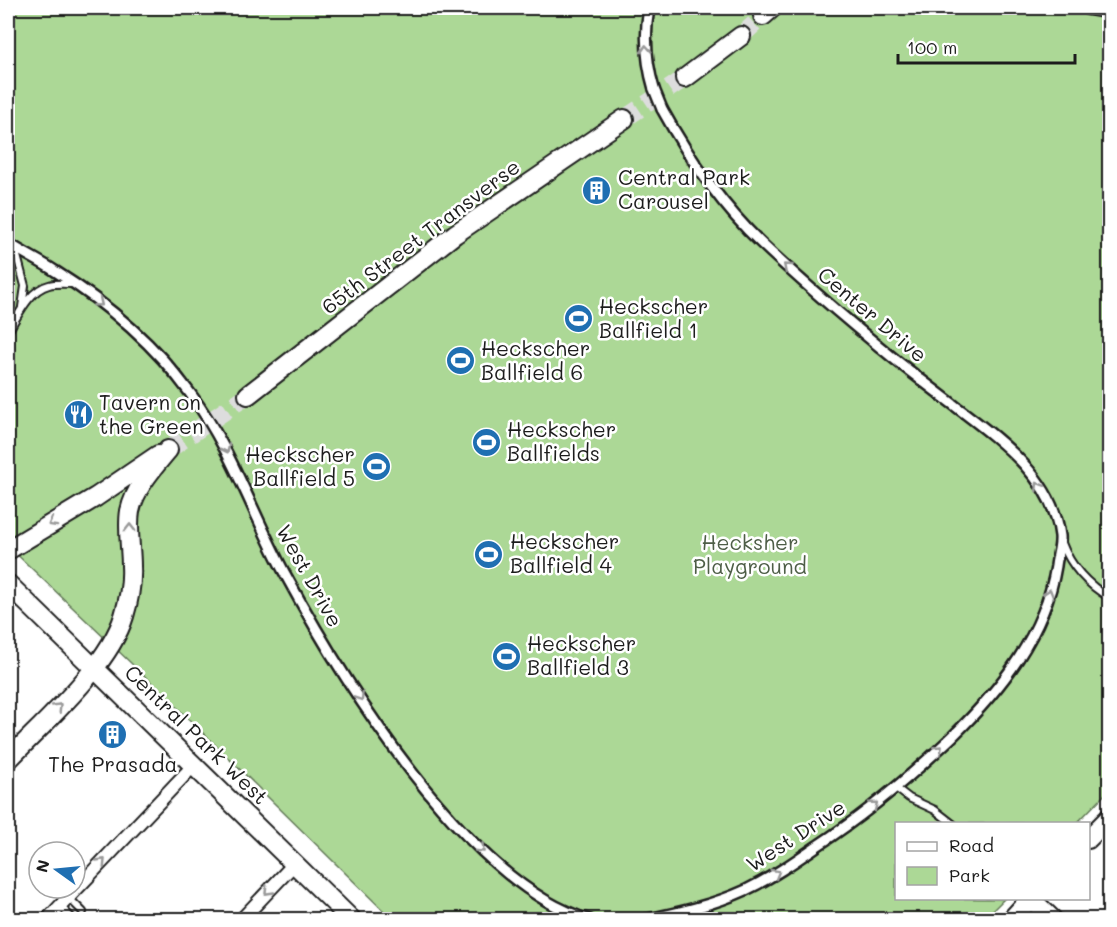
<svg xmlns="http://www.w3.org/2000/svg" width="1117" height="927" font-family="Mali,sans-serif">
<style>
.green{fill:#acd896;stroke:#647a59;stroke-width:1.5}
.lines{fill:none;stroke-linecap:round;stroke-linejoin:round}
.secondary-tunnel{stroke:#ddd;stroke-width:18;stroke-dasharray:18 9;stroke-linecap:butt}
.service-casing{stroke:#1c1c1c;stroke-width:10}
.pedestrian-casing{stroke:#1c1c1c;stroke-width:14}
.minor-casing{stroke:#1c1c1c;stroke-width:16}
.secondary-casing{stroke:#1c1c1c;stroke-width:22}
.service{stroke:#fff;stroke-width:6}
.pedestrian{stroke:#fff;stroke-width:9}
.minor{stroke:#fff;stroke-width:12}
.secondary{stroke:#fff;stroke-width:18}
.pedestrian-bridge-casing{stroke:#1c1c1c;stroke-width:14;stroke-linecap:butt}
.pedestrian-bridge{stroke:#fff;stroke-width:9}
.oneway{stroke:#999}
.labels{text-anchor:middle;stroke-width:5;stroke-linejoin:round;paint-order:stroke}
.poi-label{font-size:21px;fill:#1c1c1c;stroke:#fff;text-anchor:start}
.street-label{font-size:21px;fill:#1c1c1c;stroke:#fff}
.park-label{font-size:21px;fill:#4e5e47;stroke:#fff}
</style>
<rect width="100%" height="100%" fill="#fff"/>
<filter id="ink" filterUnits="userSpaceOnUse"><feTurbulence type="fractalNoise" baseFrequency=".0167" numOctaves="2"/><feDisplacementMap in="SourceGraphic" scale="12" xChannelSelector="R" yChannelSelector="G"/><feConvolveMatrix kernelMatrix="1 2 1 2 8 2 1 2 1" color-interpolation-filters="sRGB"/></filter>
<g filter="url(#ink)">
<!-- green -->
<path class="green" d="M8 8H1109V790L1077 823 896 824V898L1004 899 984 919H392L154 685 8 546Z"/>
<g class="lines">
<!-- secondary-tunnel -->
<path class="secondary-tunnel" d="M741 36 763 16
M624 119 685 78
M168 450 248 395"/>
<defs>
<path id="service" d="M15 248 25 286 22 307
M8 332C18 316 29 290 49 285 56 283 65 284 73 284
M1062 543C1071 567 1088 585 1110 598
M896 788 909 798 935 810 953 824
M69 898 83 912
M60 906 74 920"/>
<path id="pedestrian" d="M649 8C644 36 646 62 654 89
M8 243C23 253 40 261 55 271 106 303 155 345 190 393 231 448 252 512 284 572 342 679 467 885 590 920
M643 920C678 913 713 905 746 890 771 878 794 862 817 846 866 814 910 777 952 737 1000 690 1045 634 1056 566 1057 556 1061 546 1060 536 1053 477 997 438 954 405 933 389 912 373 892 357 848 321 803 283 761 243 720 204 689 158 662 109"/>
<path id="minor" d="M1087 8 1110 12
M47 920 194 765
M241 920 295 863"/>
<path id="secondary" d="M763 16 772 8
M685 78 741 36
M248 395 455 234 624 119
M8 550 96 497 158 455
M8 584 352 920
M8 760C44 722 109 666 124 616 129 600 132 583 131 566 131 548 127 529 130 511 135 488 153 468 168 450
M1088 839 1110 817
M1031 899 1053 920
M1011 920 1031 898"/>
</defs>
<!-- service casing -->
<use href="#service" class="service-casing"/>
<!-- pedestrian casing -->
<use href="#pedestrian" class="pedestrian-casing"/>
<!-- minor casing -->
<use href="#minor" class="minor-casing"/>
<!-- secondary casing -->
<use href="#secondary" class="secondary-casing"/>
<!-- service -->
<use href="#service" class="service"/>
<!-- pedestrian -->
<use href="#pedestrian" class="pedestrian"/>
<!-- minor -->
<use href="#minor" class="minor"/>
<!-- secondary -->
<use href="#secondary" class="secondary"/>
<defs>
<path id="pedestrian-bridge" d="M654 89 662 109"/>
</defs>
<!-- pedestrian-bridge casing -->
<use href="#pedestrian-bridge" class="pedestrian-bridge-casing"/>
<!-- pedestrian-bridge -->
<use href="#pedestrian-bridge" class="pedestrian-bridge"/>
</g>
<!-- one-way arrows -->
<defs><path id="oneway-chevron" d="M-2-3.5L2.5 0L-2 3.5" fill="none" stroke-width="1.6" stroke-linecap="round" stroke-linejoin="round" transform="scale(1.5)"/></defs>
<g class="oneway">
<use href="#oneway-chevron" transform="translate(646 49) rotate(-94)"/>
<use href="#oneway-chevron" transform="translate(787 267) rotate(-139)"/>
<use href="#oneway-chevron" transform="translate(99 303) rotate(39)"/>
<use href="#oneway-chevron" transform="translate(226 449) rotate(63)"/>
<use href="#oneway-chevron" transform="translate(1039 486) rotate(-122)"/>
<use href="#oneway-chevron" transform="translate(52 523) rotate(151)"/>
<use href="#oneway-chevron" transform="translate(130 528) rotate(-90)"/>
<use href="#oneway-chevron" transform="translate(1049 593) rotate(-73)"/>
<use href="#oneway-chevron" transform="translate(360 697) rotate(57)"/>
<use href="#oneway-chevron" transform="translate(58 707) rotate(-46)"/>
<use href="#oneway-chevron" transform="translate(939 749) rotate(-44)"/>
<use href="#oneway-chevron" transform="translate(874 805) rotate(-38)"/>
<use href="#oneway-chevron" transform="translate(481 849) rotate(44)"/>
<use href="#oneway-chevron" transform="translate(102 862) rotate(-46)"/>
<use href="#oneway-chevron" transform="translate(776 873) rotate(-31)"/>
<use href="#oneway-chevron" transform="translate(268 891) rotate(134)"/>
</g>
</g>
<!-- icons -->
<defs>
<symbol id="building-disc" viewBox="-11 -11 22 22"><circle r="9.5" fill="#1f6fb2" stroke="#fff"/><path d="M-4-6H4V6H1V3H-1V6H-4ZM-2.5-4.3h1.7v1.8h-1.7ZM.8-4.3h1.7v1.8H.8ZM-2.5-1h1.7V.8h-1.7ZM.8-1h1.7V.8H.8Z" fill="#fff"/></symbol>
<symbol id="stadium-disc" viewBox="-11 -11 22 22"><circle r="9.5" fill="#1f6fb2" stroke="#fff"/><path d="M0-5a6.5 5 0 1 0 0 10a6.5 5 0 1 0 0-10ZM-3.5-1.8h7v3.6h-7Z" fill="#fff"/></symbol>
<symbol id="restaurant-disc" viewBox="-11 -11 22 22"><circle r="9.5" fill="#1f6fb2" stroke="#fff"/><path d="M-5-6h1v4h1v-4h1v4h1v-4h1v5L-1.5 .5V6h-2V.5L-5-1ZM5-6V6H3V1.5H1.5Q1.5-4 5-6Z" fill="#fff"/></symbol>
</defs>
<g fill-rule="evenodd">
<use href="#building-disc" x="580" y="174" width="33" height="33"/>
<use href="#stadium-disc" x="562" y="302" width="33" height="33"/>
<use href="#stadium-disc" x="444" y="344" width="33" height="33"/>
<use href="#restaurant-disc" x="62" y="398" width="33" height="33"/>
<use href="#stadium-disc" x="470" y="426" width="33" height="33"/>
<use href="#stadium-disc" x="360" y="450" width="33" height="33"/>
<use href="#stadium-disc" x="472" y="538" width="33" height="33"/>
<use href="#stadium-disc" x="490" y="640" width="33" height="33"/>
<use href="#building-disc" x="96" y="718" width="33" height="33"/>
</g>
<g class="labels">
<!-- poi labels -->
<g class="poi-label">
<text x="618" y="185">Central Park<tspan x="618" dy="24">Carousel</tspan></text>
<text x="599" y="314">Heckscher<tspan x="599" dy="24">Ballfield 1</tspan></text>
<text x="481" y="356">Heckscher<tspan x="481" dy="24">Ballfield 6</tspan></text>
<text x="99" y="410">Tavern on<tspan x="99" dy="24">the Green</tspan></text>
<text x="507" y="437">Heckscher<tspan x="507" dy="24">Ballfields</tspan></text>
<text x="355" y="462" text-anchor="end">Heckscher<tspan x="355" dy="24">Ballfield 5</tspan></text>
<text x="510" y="549">Heckscher<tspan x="510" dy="24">Ballfield 4</tspan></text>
<text x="527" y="651">Heckscher<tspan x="527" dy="24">Ballfield 3</tspan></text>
<text x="113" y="772" text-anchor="middle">The Prasada</text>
</g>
<!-- street labels -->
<g class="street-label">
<text transform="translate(421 237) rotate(-37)" y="7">65th Street Transverse</text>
<text transform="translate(872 315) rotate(40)" y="7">Center Drive</text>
<text transform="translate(309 576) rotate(61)" y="7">West Drive</text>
<text transform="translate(196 735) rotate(44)" y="7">Central Park West</text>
<text transform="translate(796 836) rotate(-33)" y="7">West Drive</text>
</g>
<!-- park labels -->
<g class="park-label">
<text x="750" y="550">Hecksher<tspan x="750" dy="24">Playground</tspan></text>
</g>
</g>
<!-- margin -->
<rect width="1117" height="927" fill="none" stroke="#fff" stroke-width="30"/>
<rect x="15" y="15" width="1087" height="897" fill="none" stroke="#1c1c1c" stroke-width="2" filter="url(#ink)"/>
<!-- legend -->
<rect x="895" y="822" width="195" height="78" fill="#ffffff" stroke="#a4a4a4" stroke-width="1.5"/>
<rect x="907" y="842" width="30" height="9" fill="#ffffff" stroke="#a4a4a4" stroke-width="1.5"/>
<text x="949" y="852" font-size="18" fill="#1c1c1c">Road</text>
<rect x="907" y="867" width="30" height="18" fill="#acd896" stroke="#a4a4a4" stroke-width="1.5"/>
<text x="949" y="882" font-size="18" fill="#1c1c1c">Park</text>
<!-- north arrow -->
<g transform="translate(57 870) rotate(285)"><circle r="28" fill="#ffffff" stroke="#a4a4a4" stroke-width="1.5"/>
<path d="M0-4.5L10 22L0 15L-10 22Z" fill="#1f6fb2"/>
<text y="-9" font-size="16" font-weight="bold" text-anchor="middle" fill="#1c1c1c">N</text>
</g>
<!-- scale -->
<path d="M898 54v9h177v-9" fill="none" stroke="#1c1c1c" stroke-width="3"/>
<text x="907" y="54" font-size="18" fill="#1c1c1c" stroke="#ffffff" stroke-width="4.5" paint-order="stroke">100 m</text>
</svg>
